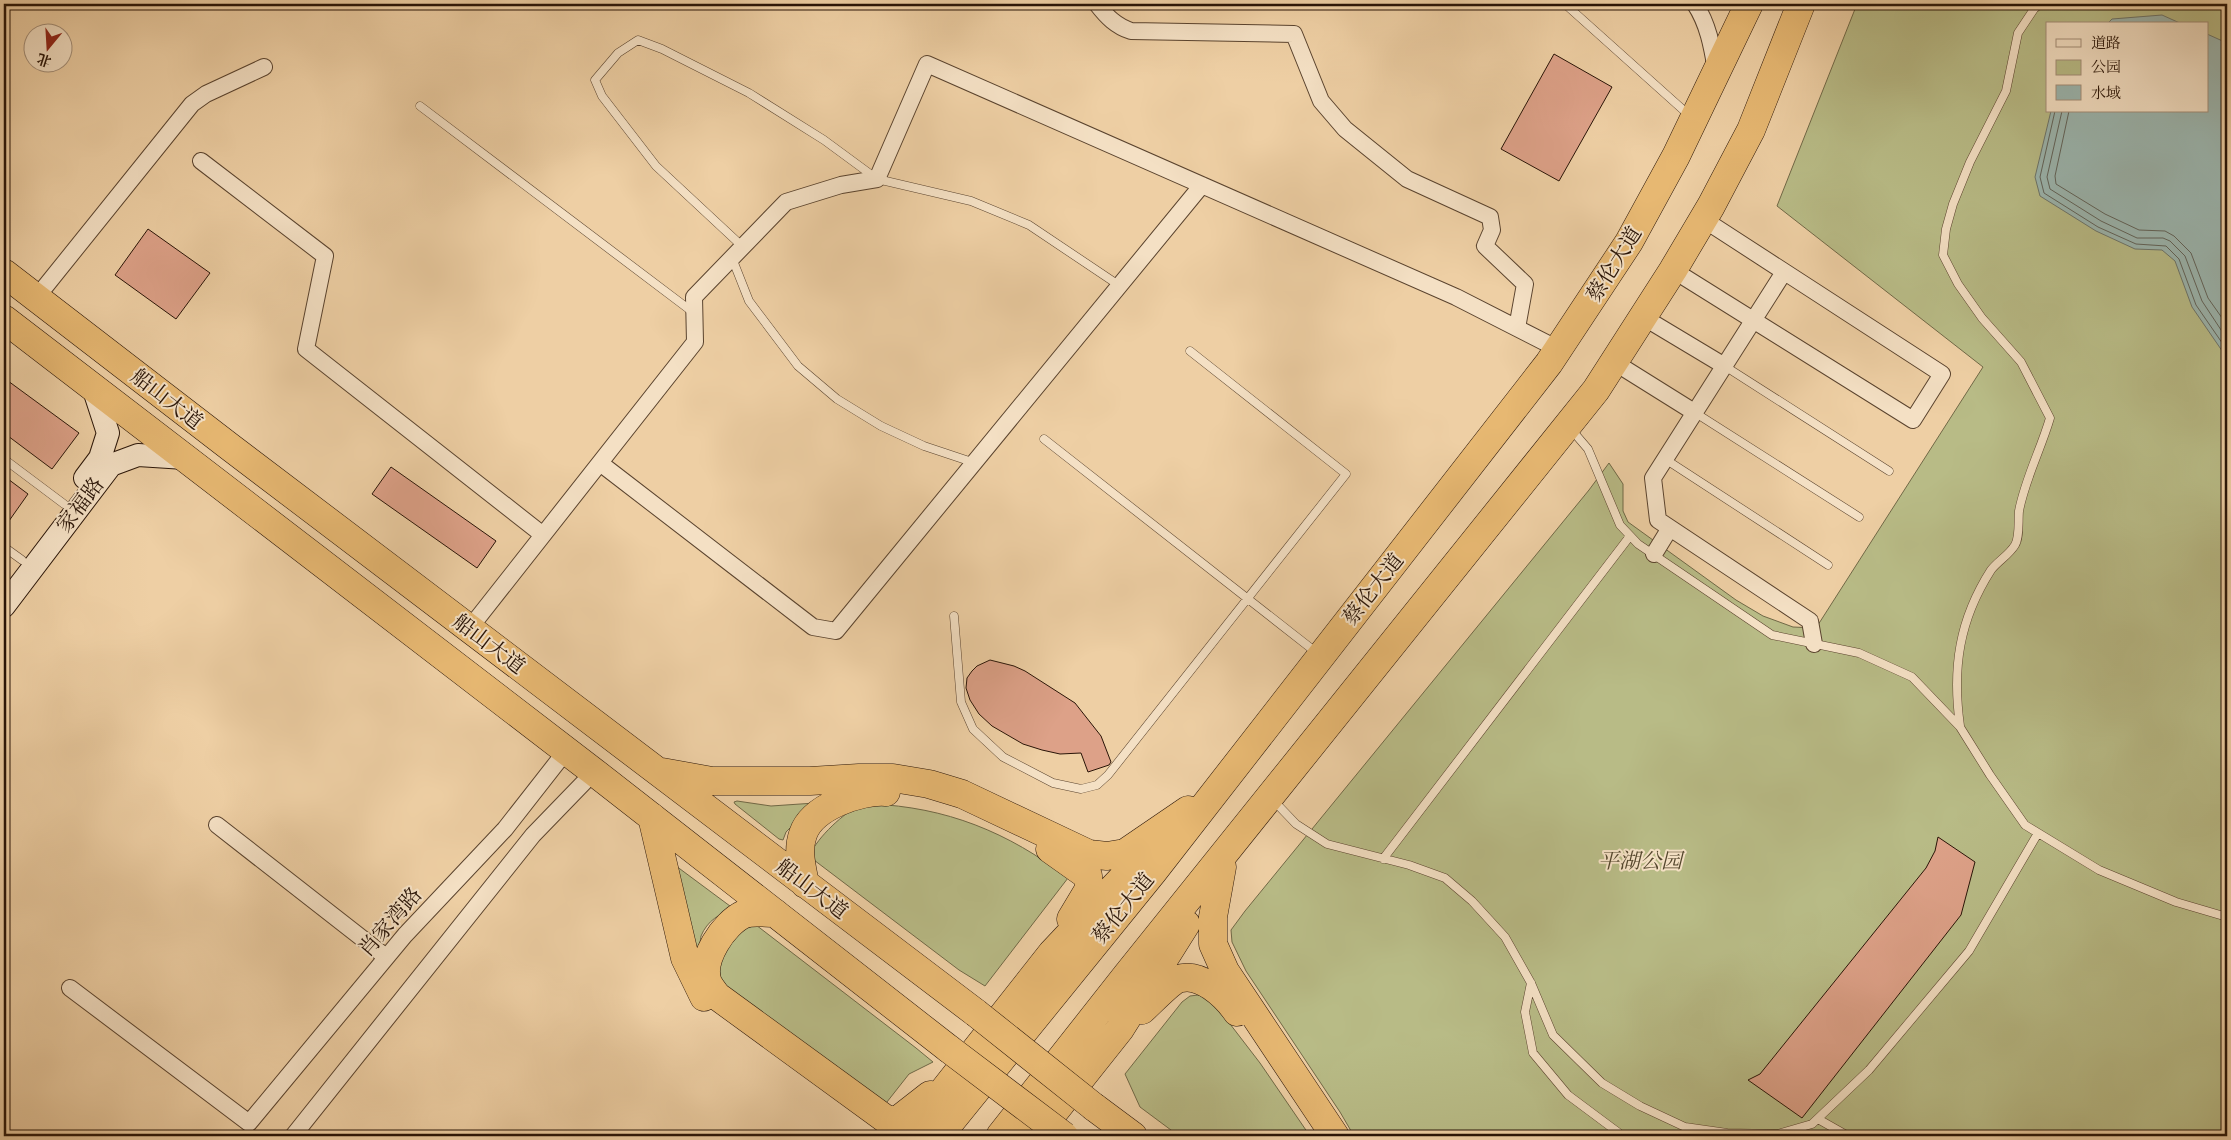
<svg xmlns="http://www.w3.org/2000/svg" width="2231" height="1140" font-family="Cardo,'Noto Serif SC',serif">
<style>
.green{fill:#b8bb86;stroke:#706846;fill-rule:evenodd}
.water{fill:#9bb5ae;stroke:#6d756b}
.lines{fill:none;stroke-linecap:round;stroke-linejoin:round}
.shore{stroke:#62645a;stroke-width:1}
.building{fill:#dda188;stroke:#291407}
.lane-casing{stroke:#5a432e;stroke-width:9}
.street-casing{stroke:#5a432e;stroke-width:18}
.secondary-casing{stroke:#291407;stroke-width:24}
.highway-casing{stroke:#291407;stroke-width:29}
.lane{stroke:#f4e0c4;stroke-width:8}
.street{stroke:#f4e0c4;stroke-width:16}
.secondary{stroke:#f4e0c4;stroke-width:22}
.highway{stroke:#e7b872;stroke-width:28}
.highway-bridge-casing{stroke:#291407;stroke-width:29;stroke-linecap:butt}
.highway-bridge{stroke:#e7b872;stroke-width:28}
.labels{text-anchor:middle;stroke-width:4;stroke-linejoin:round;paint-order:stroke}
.street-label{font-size:21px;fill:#291407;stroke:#f4e0c4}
.park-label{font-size:21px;font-style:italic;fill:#54462d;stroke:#f4e0c4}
</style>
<rect width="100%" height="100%" fill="#eecfa4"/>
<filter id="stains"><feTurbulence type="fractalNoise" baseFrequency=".004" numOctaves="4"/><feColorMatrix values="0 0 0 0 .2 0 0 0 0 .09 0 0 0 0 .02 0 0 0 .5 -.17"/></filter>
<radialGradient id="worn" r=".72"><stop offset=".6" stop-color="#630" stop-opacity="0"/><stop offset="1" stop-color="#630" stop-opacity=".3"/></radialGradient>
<!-- green -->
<path class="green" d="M1857 4H2227V1136H1354L1340 1112 1246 971 1232 942 1231 930 1245 911 1589 490 1609 463 1623 484V511L1628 522 1736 600 1763 616 1793 627 1816 628 1983 367 1777 206ZM2047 24H2207V111H2047Z
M737 801 771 806 815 803 786 832 783 840 779 839 735 804 734 802Z
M871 804C946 807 1008 832 1068 878L985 986 959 970 810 857C812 843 842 814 856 808 860 806 866 805 871 804Z
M672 863 734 909C720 913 707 921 701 936 700 941 701 943 697 947L694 946Z
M756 925 916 1048 933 1062 909 1074 883 1107 731 996C728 990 721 982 720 975 716 952 734 931 756 925Z
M1198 995 1207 998 1217 1007 1260 1063 1310 1136H1179L1140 1107 1125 1074 1182 1002 1190 996Z"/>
<!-- water -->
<path class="water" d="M2162 15 2182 24H2107L2112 19Z
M2207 34 2227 43V358L2192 307 2175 261 2162 250 2135 249 2096 231 2040 196 2035 177 2051 111H2207Z"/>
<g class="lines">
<!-- shore -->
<path class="shore" d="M2055 111 2040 177 2044 193 2098 227 2136 244 2166 246 2179 259 2196 305 2227 350
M2062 111 2047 177 2050 189 2101 221 2137 238H2163L2170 241 2185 256 2202 301 2227 339
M2069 111 2055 176 2056 184 2105 214 2139 230 2165 231 2174 236 2191 253 2208 298 2227 325"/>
</g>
<!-- building -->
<path class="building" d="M1554 54 1612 87 1559 181 1501 149Z
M148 229 210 273 176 319 115 275Z
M4 378 79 433 52 469 4 433Z
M391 467 496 541 477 568 372 494Z
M4 476 28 494 4 528Z
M990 660 1014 666 1025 671 1075 703 1101 736 1111 762 1109 765 1088 772 1081 753 1060 754 1042 750 1023 744 992 726 979 714 970 700 966 688 967 678 972 671 977 666Z
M1938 837 1975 862 1961 915 1802 1118 1748 1080 1760 1074 1926 868 1935 851Z"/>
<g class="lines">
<defs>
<path id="lane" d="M1565 4 1690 116
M420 106 694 313
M743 247 656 166 602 96 595 80 618 53 638 40 662 49 749 93 824 140 877 179 971 201 1029 225 1120 286
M732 258 749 301 798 366 837 399 881 426 924 446 975 463
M1723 365 1889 471
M1694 412 1859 517
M1570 428 1588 449 1620 525 1638 544 1772 635 1859 653 1912 677 1960 727 1990 775 2025 825 2099 870 2176 902 2227 917
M1044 439 1317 653
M4 459 64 504
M1665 459 1828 565
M4 547 22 560
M954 616 961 702 973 729 1003 757 1053 783 1081 789 1097 785 1108 775 1346 474 1190 351
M1960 726C1952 668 1959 620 1991 570 1998 561 2009 555 2015 545 2020 537 2018 521 2019 511 2025 479 2041 449 2050 418L2021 362 1982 318 1958 284 1943 255 1946 229 1953 204 1970 162 2006 91 2018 33 2034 9 2040 4
M1274 801 1296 824 1327 844 1409 865 1445 878 1472 901 1505 937 1531 983 1553 1035 1602 1083 1640 1106 1685 1127 1727 1133 1778 1134 1812 1124 1869 1070 1969 951 2038 833
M1383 859 1630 536
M1531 983 1525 1012 1533 1053 1568 1095 1623 1136
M1818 1119 1848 1136"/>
<path id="street" d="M1097 4C1107 17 1116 26 1131 31L1294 34 1321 101 1345 129 1407 179 1490 217 1492 230 1485 246 1525 284 1517 328
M1695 4C1708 24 1712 46 1716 70
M201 161 325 256 306 349 543 535
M1673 270 1913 420 1942 374 1703 219
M1784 272 1653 478 1658 520 1810 621 1814 644
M36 298 192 104 206 94 264 67
M1643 317 1723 365
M1614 362 1694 412
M600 463 813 627 836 631 1202 185
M1654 554 1670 528
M469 629 695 342 694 297 786 202 841 185 877 179 927 64 1456 297 1558 349
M217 825 386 957
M70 988 249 1123 405 935 505 829 566 751
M293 1136 533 835 594 772"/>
<path id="secondary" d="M85 478 100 458 108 433 94 390
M4 606 111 465 138 455 185 458"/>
<path id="highway" d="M4 273 230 447 976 1013
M4 319 594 772 949 1049
M662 772 712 781H810L859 778H893L929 784 962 794 1089 854 1107 856 1125 853 1188 810
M652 817 685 958 704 997
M1050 849 1088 876 1089 889 1071 919
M1222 867 1213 917V944L1225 971 1335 1136
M805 884C802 867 797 851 803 834 812 807 860 790 886 792
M775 913C766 913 752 911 744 914 724 923 699 960 708 983 710 987 714 992 717 996L887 1120H898L930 1095
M1142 1010C1149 1004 1170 982 1178 979 1200 971 1226 996 1237 1012
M1094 1107 1133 1136
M912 1136 933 1104 1052 953 1148 851
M939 1136 1153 872 1549 363 1629 242 1676 156 1749 4
M1000 1136 1126 976 1596 390 1673 270 1711 206 1751 130 1801 4
M1035 1136 1120 1029 1186 924"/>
</defs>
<!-- lane casing -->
<use href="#lane" class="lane-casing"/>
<!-- street casing -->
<use href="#street" class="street-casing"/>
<!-- secondary casing -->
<use href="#secondary" class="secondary-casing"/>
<!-- highway casing -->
<use href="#highway" class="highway-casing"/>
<!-- lane -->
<use href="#lane" class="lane"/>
<!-- street -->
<use href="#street" class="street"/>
<!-- secondary -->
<use href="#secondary" class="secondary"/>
<!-- highway -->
<use href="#highway" class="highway"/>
<defs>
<path id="highway-bridge" d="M976 1013 1094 1107
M949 1049 1064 1136"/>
</defs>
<!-- highway-bridge casing -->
<use href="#highway-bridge" class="highway-bridge-casing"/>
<!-- highway-bridge -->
<use href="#highway-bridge" class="highway-bridge"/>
</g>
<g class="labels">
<!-- street labels -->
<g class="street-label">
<text transform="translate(1614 264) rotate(-58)" y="7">蔡伦大道</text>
<text transform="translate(167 399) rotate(38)" y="7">船山大道</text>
<text transform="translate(80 505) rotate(-53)" y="7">家福路</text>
<text transform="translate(1373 589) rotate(-52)" y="7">蔡伦大道</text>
<text transform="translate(489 644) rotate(37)" y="7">船山大道</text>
<text transform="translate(812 889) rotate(37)" y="7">船山大道</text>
<text transform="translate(1123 908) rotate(-51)" y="7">蔡伦大道</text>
<text transform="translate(390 922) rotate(-49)" y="7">肖家湾路</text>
</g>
<!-- park labels -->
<g class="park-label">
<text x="1640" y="868">平湖公园</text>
</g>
</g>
<!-- margin -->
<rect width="2231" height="1140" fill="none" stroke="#eecfa4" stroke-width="20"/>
<rect x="5" y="5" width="2221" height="1130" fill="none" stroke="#291407" stroke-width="2.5"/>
<rect x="10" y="10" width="2211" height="1120" fill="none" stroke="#291407"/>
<!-- legend -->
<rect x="2046" y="22" width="162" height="90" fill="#f4e0c4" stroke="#a38e78"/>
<rect x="2056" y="39" width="25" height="8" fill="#f4e0c4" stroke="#a38e78"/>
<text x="2091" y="48" font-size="15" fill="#291407">道路</text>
<rect x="2056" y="60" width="25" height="15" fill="#b8bb86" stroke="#a38e78"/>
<text x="2091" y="72" font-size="15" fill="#291407">公园</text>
<rect x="2056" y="85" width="25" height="15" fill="#9bb5ae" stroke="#a38e78"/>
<text x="2091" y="98" font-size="15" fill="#291407">水域</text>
<!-- north arrow -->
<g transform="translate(48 48) rotate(198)"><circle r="24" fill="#f4e0c4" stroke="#a38e78"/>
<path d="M0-4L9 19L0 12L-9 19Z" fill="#8f2418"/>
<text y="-8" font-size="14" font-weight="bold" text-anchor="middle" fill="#291407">北</text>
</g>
<rect width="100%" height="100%" filter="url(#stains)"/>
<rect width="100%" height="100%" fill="url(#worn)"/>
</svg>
